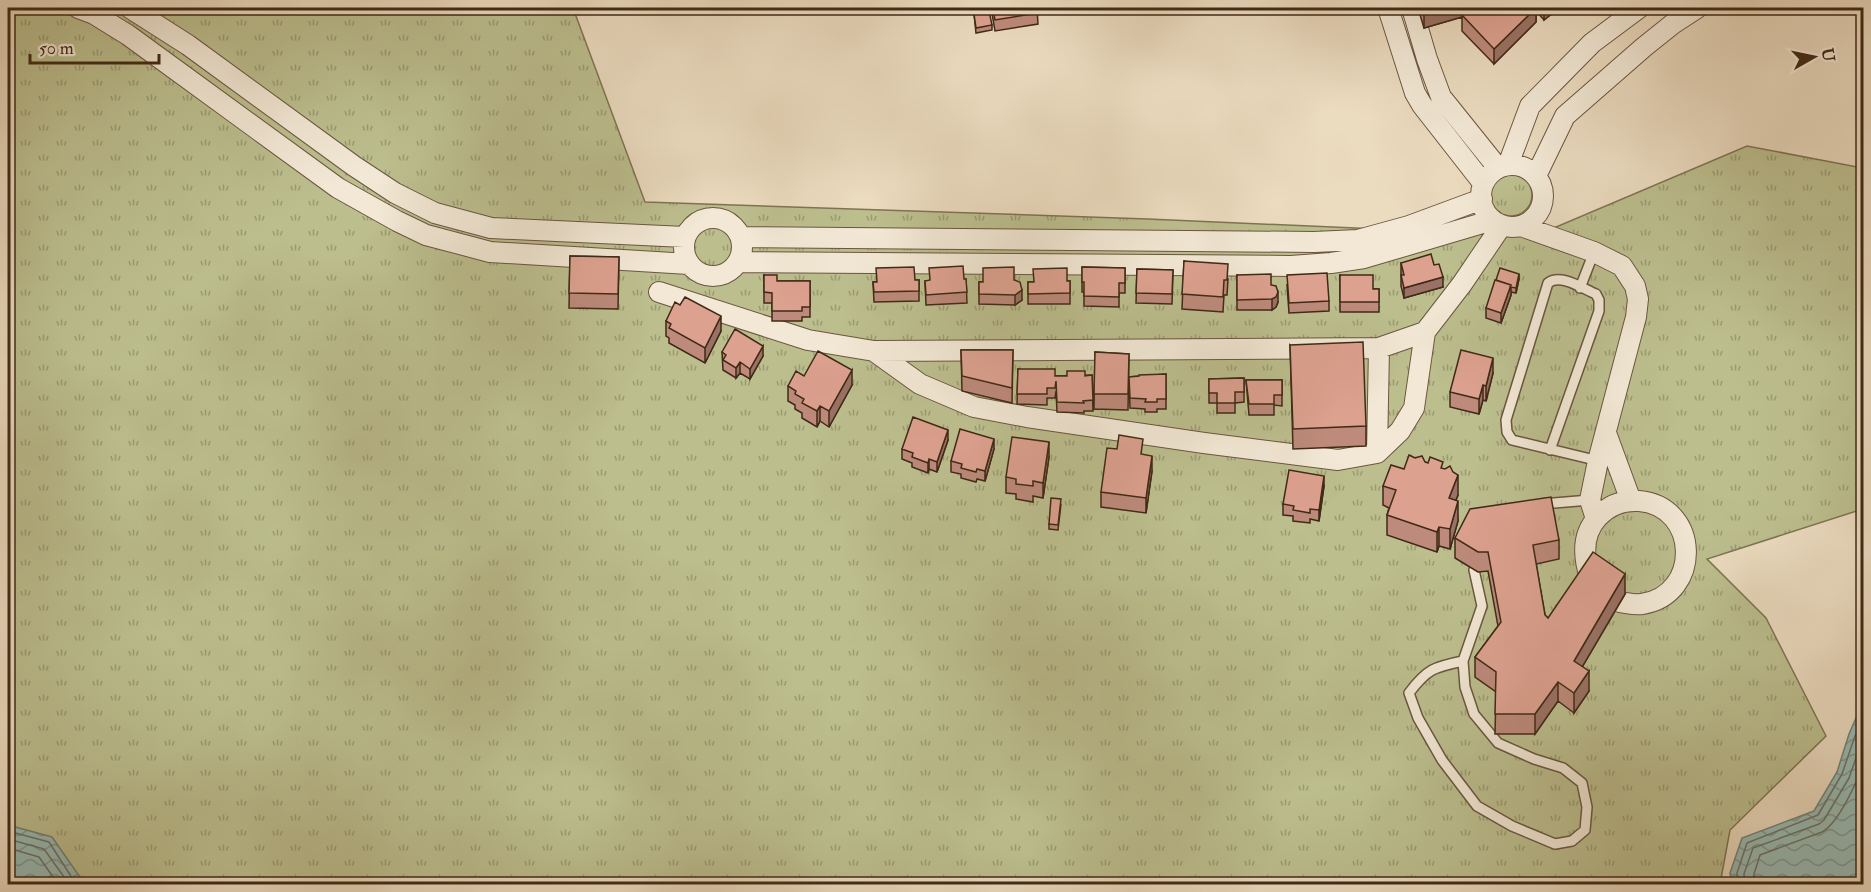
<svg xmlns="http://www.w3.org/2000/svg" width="1871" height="892" font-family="'IM FELL Double Pica',serif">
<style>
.grass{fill:url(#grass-tufts);stroke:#7e7452;stroke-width:1.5}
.water{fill:url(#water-waves);stroke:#758175;stroke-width:1.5}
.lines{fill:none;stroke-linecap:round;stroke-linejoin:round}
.shore{stroke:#6c7266;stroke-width:1.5}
.service-casing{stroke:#6b5640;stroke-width:12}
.minor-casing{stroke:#6b5640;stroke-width:22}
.service{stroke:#f2e8d5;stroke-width:9}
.minor{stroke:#f2e8d5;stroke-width:20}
.wall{fill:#bd8a7b;stroke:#402a16;stroke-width:1.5}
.shaded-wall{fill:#9a7164;stroke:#402a16;stroke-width:1.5}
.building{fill:#dca18f;stroke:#402a16;stroke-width:1.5}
</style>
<defs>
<pattern id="grass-tufts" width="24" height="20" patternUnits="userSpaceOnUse" patternTransform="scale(1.5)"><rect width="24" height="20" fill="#bcbe8e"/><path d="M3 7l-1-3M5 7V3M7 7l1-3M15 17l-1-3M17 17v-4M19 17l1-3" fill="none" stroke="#9a9b73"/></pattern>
<pattern id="water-waves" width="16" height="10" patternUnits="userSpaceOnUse" patternTransform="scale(1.5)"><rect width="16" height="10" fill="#98bbb5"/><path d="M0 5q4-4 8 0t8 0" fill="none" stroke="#7d9892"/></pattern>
</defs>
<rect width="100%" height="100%" fill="#ebdbbf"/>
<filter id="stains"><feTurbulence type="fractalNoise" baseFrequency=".00333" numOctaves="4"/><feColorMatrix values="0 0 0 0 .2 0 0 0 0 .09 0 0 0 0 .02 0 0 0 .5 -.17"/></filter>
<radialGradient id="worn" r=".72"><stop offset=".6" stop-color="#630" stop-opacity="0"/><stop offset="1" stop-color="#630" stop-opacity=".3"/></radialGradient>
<!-- grass -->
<path class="grass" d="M8 8H573L645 202 1148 219 1535 236 1747 146 1863 168V509L1707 559 1766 618 1826 736 1730 830 1720 884H8Z
M1490 195a21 21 0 1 1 42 0a21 21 0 1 1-42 0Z"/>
<!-- water -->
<path class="water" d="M1863 702V884H1732L1730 873 1742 838 1814 811 1837 772 1849 734Z
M8 825 52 837 82 880V884H8Z"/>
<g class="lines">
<!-- shore -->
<path class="shore" d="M8 831 49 842 76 884
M8 839 44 849 69 884
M8 848 39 857 58 884
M1738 884 1737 873 1747 843 1818 815 1842 774 1855 736 1864 717
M1745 884 1744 874 1753 848 1819 824 1824 820 1849 778 1864 735
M1754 884V874L1760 855 1822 832C1839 823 1857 781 1864 763"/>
<defs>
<path id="service" d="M1580 288 1594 252
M1550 450 1599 311V300L1596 294C1583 289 1561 273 1548 283L1506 420 1507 432 1512 440 1599 461
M1542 504 1590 500
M1463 661C1434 667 1427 669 1409 693L1418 718 1442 760 1477 806 1512 826 1555 844 1572 841 1585 830 1587 807 1582 783 1563 768 1534 759 1498 743 1474 714 1465 687 1463 661 1482 606 1474 570"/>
<path id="minor" d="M78 8 94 14 128 35 338 188 397 221 426 235 490 252 689 264
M130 8 188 45 354 166 395 193 435 213 491 228 685 237
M1388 8 1415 93 1422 105 1483 183
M1412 8 1427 59 1441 97 1498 168
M1508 165 1530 106 1592 43 1639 8
M1481 196a31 31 0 1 1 62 0a31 31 0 1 1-62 0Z
M1536 176 1565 116 1644 47 1674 23 1697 8
M684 247a29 29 0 1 1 58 0a29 29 0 1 1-58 0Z
M1521 226 1594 252 1622 266 1635 286 1638 299 1636 317 1598 461 1590 500 1596 519
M741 237 1314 242 1358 240 1409 226 1482 199
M738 262 1291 266 1331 263 1364 258 1493 220
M659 292 808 340 874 351 1379 348 1425 332 1462 284 1502 225
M874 351 920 384 974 407 1027 417 1204 443 1338 460 1377 453 1400 431 1414 408 1425 332
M1606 433 1631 501
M1377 453 1379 348
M1590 577C1583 556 1582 534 1598 517 1609 505 1623 500 1639 501 1700 506 1702 595 1642 604 1635 605 1627 603 1620 602"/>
</defs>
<!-- service casing -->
<use href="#service" class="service-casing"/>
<!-- minor casing -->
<use href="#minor" class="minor-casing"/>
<!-- service -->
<use href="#service" class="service"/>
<!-- minor -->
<use href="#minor" class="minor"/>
</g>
<!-- wall -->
<path class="wall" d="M991 8H1037L1038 24 995 31Z
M1418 8H1465V12L1470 8H1559L1544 20 1536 11V22L1494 64 1462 31V17L1424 28Z
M974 14 992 25V30L976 33Z
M570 256 619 257 618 309 569 308Z
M1184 261 1228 279 1227 295H1224L1223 312 1182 309Z
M1401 263 1434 265 1443 287 1404 298 1401 286Z
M1082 267 1125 268V293H1119V307L1084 306V292H1082Z
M1137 269 1173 270 1172 304 1136 303Z
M764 275 777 281H810V317H802V321H772V303H764Z
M1237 275 1271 285 1278 302 1276 307 1272 310H1237Z
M1340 275 1373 289H1379V312H1340Z
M966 279 967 303 926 305 925 281Z
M1519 279 1516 293 1511 292V295L1501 323 1486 318V308Z
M919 280V301L874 302 873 282Z
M1014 280 1022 300 1015 305 979 304V282Z
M1070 281V304H1028V282Z
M1287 285 1329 301V311L1289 313Z
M666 321 721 331 705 363 669 343V338L666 336Z
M1290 345 1366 426V446L1293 449Z
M961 350H1013L1012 403 962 391Z
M722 352 763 356 750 379 740 373 736 378 723 370Z
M1095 352 1129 354 1128 410 1094 409Z
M1018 369 1055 376 1092 375 1093 411H1084V413L1057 412 1056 391 1055 398H1047V405L1017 404Z
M1493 373 1486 401 1483 400 1479 414 1450 407V392Z
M1166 374V409H1157V412H1145V409L1130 408 1129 377Z
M804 376 852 385 829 427 820 421 817 427 802 418V413L795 409V405L788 401V386Z
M1244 378V402L1235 403V413H1217V403H1209V379Z
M1246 380H1282V406L1274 405V415H1249Z
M948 440 937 472 929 469 928 473 912 467V463L902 459V449Z
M994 449 985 481 977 479 976 482 961 478V474L951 472V461Z
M1143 455 1152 471 1146 513 1101 507V492Z
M1049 457 1043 498 1033 496V502L1016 499V494L1006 493V477Z
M1425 462 1443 469 1458 495 1456 500 1458 521 1450 549 1439 546 1437 552 1387 535V515L1389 508 1383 505V486L1404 469Z
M1324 486 1319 521 1310 519V523L1293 521V516L1283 515V504Z
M1061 504 1058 530 1049 529V524Z
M1455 538 1559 540V559L1536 564 1545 615 1548 618 1625 594 1582 667 1589 691 1574 713 1558 701 1535 734H1495L1496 692 1475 677V657L1498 626 1488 571 1478 572 1455 558Z"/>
<!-- shaded-wall -->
<path class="shaded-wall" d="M1428 8H1465V16L1462 15V17L1424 28V9Z
M1536 8V22L1494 64V49Z
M1544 8H1559L1544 20Z
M1519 274V279L1516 293V288Z
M1443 277V287L1404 298V288Z
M1511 285V295L1501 323V313Z
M1022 290V300L1015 305V295Z
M1278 292V302L1276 307 1272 310V299Z
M721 316V331L705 363V348Z
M763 346V356L750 379V369Z
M1493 358V373L1486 401V386Z
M740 362V373L736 378V368Z
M852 370V385L829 427V411Z
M1483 385V400L1479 414V399Z
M820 406V421L817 427V411Z
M948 430V440L937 472V462Z
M994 439V449L985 481V471Z
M1049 442V457L1043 498V483Z
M1152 456V471L1146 513V498Z
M929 459V469L928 473V463Z
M1458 475V495L1449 517V498Z
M1324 476V486L1319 521V510Z
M1458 501V521L1450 549V529Z
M1439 527V546L1437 552V532Z
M1625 574V594L1574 681V661Z
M1589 671V691L1574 713V693Z
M1558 682V701L1535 734V714Z"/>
<!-- building -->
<path class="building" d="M993 8H1037L1038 13 995 20Z
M1470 8H1536L1494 49 1462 15Z
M989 11 992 25 976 28 974 14Z
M1431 254 1434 265 1439 264 1443 277 1404 288 1401 275H1404L1401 263Z
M570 256 619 257 618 294 569 293Z
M1184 261 1228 264 1227 280H1224L1223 297 1182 294Z
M963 266 964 279H966L967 292 926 295 925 281 930 280 929 268Z
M914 267 915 280H919V291L874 292 873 282H877L876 268Z
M1014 267V280L1020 282 1022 290 1015 295 979 294V282H983V268Z
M1082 267 1125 268V283H1119V297L1084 296V282H1082Z
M1067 268V281H1070V293L1028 294V282H1034L1033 269Z
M1500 268 1519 274 1516 288 1510 287 1511 285 1496 280Z
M1137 269 1173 270 1172 294 1136 293Z
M1327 273 1329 301 1289 303 1287 275Z
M1271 274V285L1276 286 1278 292 1276 297 1272 299 1237 300V275Z
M764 275H777V281H810V307H802V311H772V293L764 292Z
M1340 275H1373V289H1379V302H1340Z
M1495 280 1511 285 1501 313 1486 308Z
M685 297 721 316 705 348 669 328 671 324 666 321 675 302 680 305Z
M735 329 763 346 750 369 740 362 736 368 723 360 726 355 722 352Z
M1363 342 1366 426 1293 429 1290 345Z
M961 350H1013L1012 388 962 376Z
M1461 350 1493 358 1486 386 1483 385 1479 399 1450 392Z
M818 351 852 370 829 411 820 406 817 411 802 403 804 399 795 394 796 391 788 386 796 371 804 376Z
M1095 352 1129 354 1128 394H1094Z
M1018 369H1055V376H1067V371H1085V376L1092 375 1093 400 1083 401 1084 403 1057 402 1056 381 1055 388H1047V394H1017Z
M1166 374V399H1157V402H1145L1146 399 1130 398 1129 377 1139 376V375Z
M1244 378V392H1235V403H1217V393H1209V379Z
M1246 380H1282V395H1274V404H1249Z
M913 417 948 430 937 462 929 459 928 463 912 457 913 453 902 449Z
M960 429 994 439 985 471 977 469 976 472 961 468 962 464 951 461Z
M1119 435 1143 439 1141 454 1152 456 1146 498 1101 492 1107 448 1117 449Z
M1012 437 1049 442 1043 483 1033 481V486L1016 484V479L1006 477Z
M1409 455 1415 458 1422 456 1425 462 1428 463 1430 457 1443 462 1441 468 1445 469 1450 466 1453 472 1458 475 1449 498 1458 501 1450 529 1439 527 1437 532 1387 515 1396 490 1383 486 1391 465 1404 469Z
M1289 470 1324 476 1319 510 1310 509V513L1293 510 1294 506 1283 504Z
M1551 497 1559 540 1533 545 1545 615 1548 618 1593 552 1625 574 1574 661 1589 671 1574 693 1558 682 1535 714H1495L1496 672 1475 657 1501 622 1488 552H1478L1455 538 1470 509Z
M1051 498 1061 499 1058 525 1049 524Z"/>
<!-- margin -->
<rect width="1871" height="892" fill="none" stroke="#ebdbbf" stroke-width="30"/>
<rect x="9" y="9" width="1853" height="874" fill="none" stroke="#402a16" stroke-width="3"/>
<rect x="15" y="15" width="1841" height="862" fill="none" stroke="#402a16" stroke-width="1.5"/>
<!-- north arrow -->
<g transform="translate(1814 57) rotate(81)" stroke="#f2e8d5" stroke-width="4.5" paint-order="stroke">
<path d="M0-4.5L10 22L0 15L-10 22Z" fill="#402a16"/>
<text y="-9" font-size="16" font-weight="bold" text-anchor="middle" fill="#402a16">U</text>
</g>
<!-- scale -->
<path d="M30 54v9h129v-9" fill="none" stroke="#402a16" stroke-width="3"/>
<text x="39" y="54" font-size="18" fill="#402a16" stroke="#f2e8d5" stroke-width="4.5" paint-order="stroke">50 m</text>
<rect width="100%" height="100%" filter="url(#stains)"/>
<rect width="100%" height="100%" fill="url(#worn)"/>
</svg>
